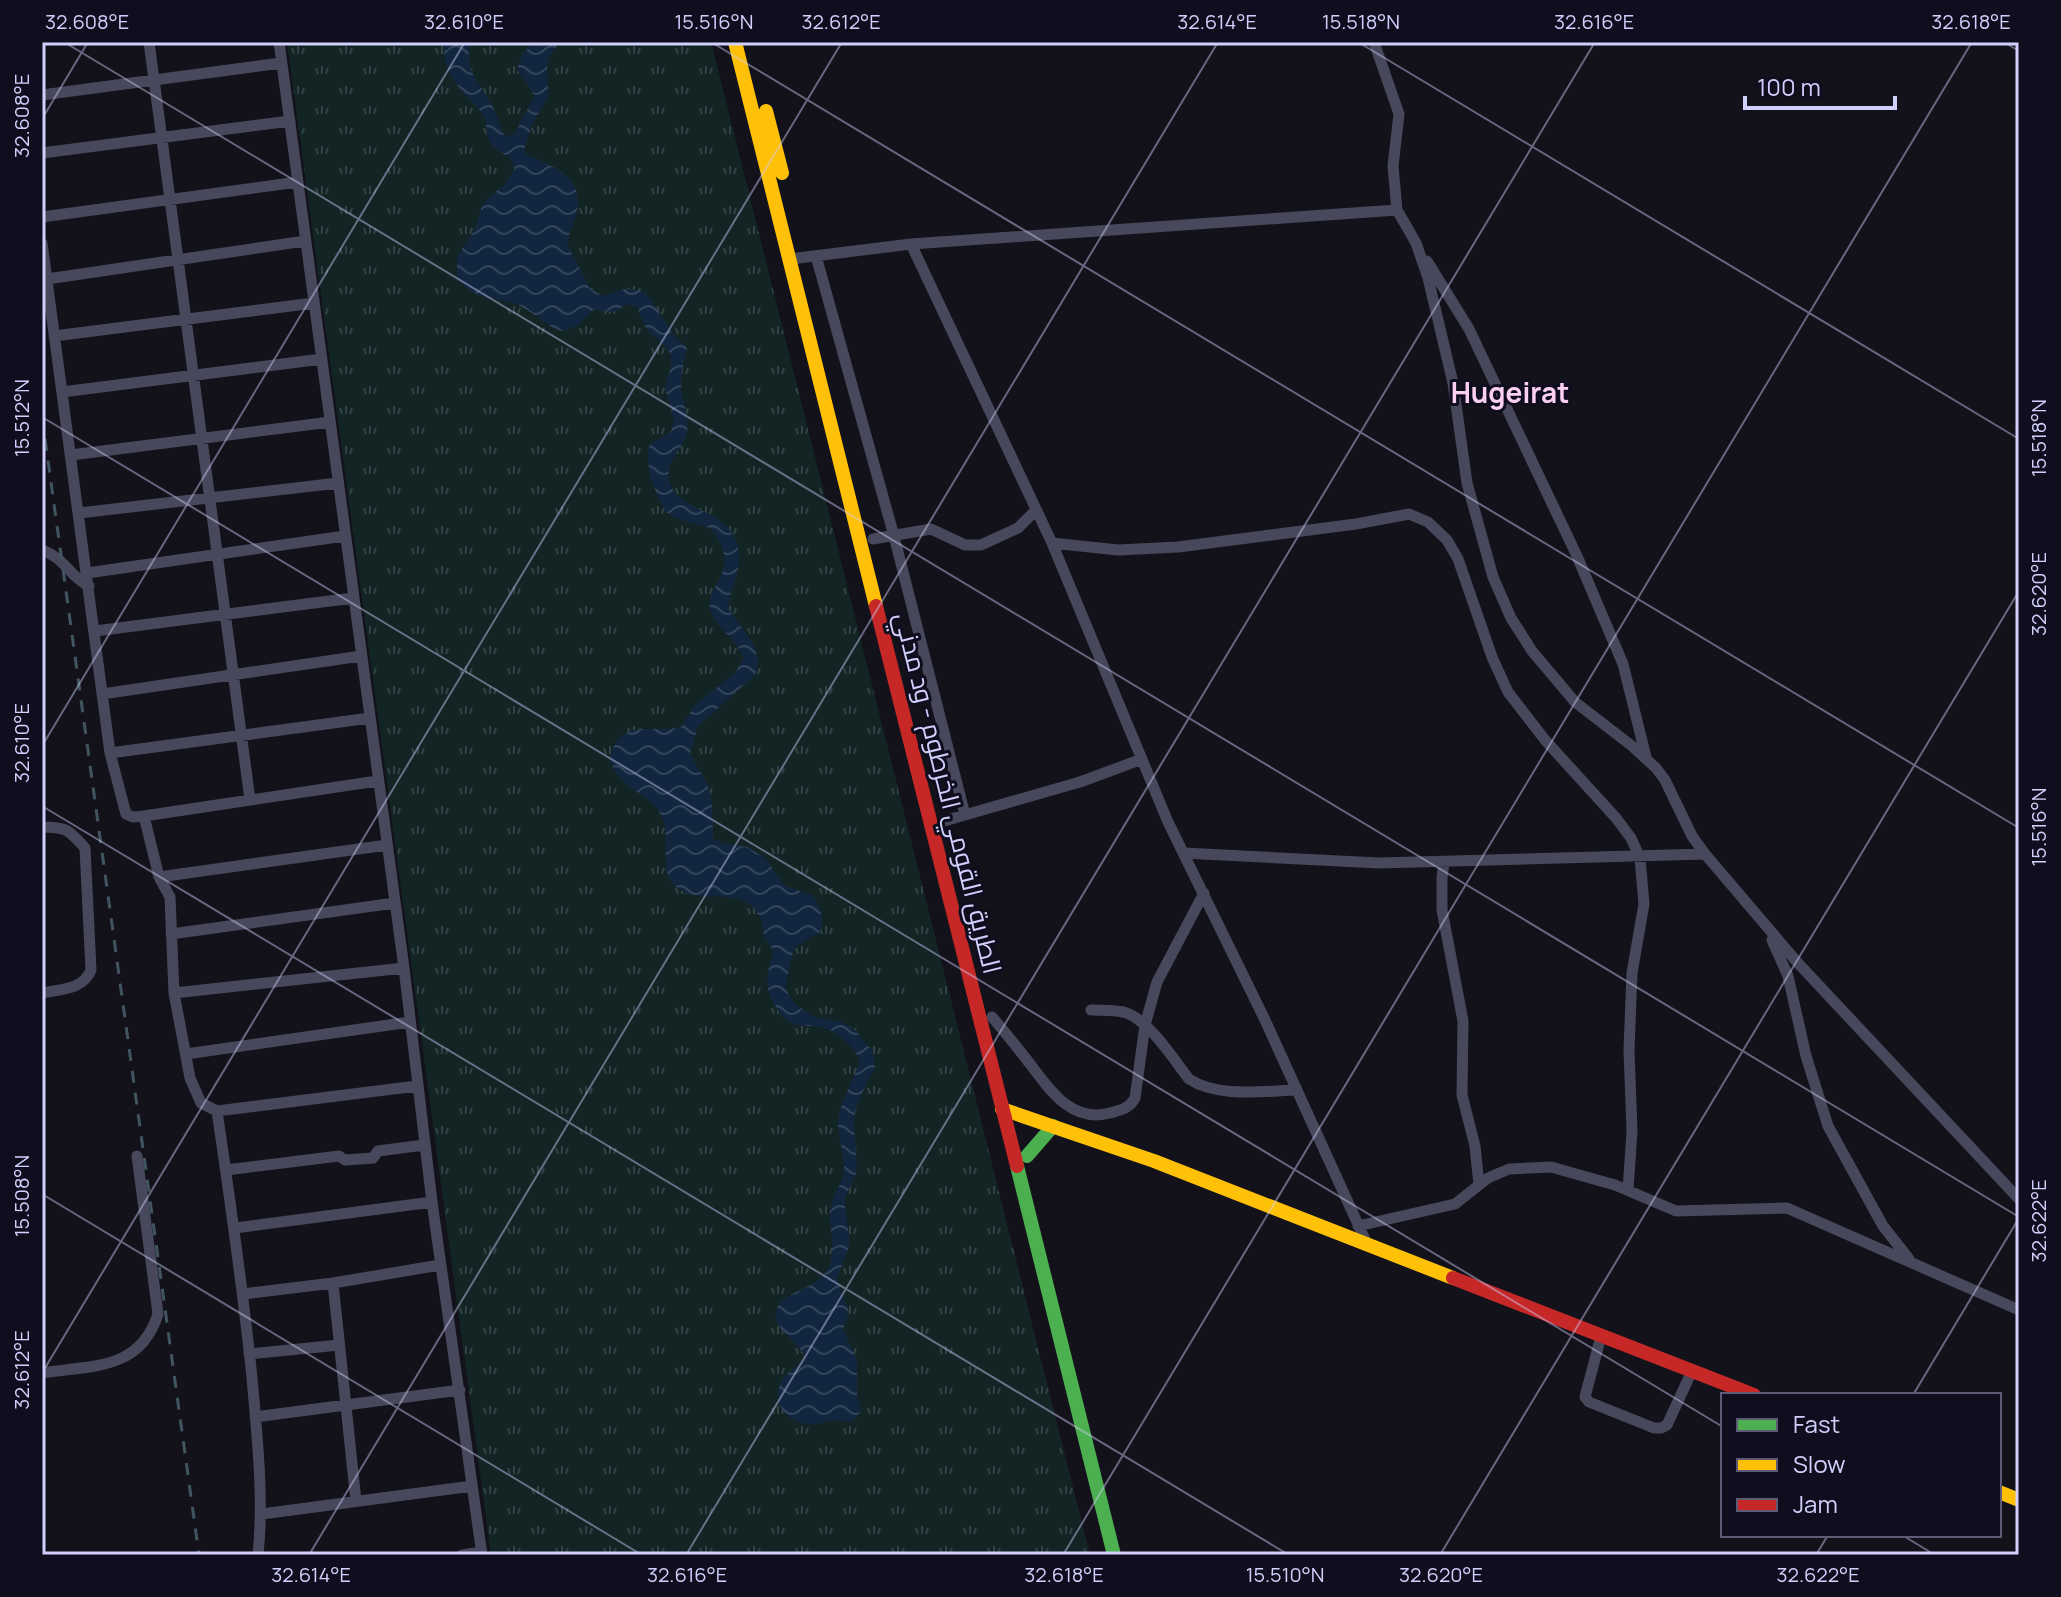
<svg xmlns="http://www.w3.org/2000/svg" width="2061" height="1597" font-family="Manrope,Cairo,sans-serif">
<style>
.grass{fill:url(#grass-tufts)}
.water{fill:url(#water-waves)}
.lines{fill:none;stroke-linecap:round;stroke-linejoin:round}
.street{stroke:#47485b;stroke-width:11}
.fast{stroke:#4caf50;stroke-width:14}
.slow{stroke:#ffc107;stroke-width:14}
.jam{stroke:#c62828;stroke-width:14}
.rail{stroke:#415561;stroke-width:3;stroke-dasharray:12 10;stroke-linecap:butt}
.ticks{fill:none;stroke:#d1cffb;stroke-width:2;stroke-opacity:0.45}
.labels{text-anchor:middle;stroke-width:6;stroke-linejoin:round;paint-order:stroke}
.street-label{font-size:26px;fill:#d1cffb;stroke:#100e1e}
.neighbourhood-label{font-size:28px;font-weight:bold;fill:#fbd1ef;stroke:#100e1e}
.neatline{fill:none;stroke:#d1cffb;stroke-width:3}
.ticks-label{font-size:20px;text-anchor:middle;fill:#d1cffb}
</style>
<defs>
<pattern id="grass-tufts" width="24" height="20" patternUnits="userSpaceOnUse" patternTransform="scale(2)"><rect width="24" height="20" fill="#122424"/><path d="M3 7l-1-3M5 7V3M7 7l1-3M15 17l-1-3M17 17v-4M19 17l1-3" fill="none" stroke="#334345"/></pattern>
<pattern id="water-waves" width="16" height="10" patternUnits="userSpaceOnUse" patternTransform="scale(2)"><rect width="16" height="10" fill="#12273f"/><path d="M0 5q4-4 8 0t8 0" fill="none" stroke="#33455c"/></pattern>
</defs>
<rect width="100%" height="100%" fill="#13121a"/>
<!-- grass -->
<path class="grass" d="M287 42H711L1090 1555H491Z"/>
<!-- water -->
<path class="water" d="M444 42H471C462 71 482 84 493 107 498 116 500 128 505 137L515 133 535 95 517 70 522 55 534 42H562C541 57 548 75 549 96L532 124 524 150 527 155C556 168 586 177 576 216 573 226 567 236 568 246L590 289 603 296 625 289 640 290 649 297 673 334 687 348C684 359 681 372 681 384 681 400 690 415 687 432 683 451 663 462 670 483 680 516 733 505 739 554 741 572 730 589 728 608L754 645 758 660 757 669 755 675 698 726 690 754 707 783 712 802 713 838 722 843 747 847 765 858 785 886 813 895C820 908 825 918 820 932L794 948 785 988 795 1004 812 1016 841 1022 855 1030 873 1052 875 1067 856 1106 854 1121 857 1171 845 1198V1208L850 1243 837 1279 849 1312 843 1329 857 1361V1394L861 1411 853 1421C846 1422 840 1420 834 1420 825 1421 818 1426 808 1424 785 1421 769 1401 783 1379 789 1369 801 1367 805 1356 799 1344 777 1330 776 1318 772 1290 819 1293 829 1266 837 1242 829 1233 830 1212 831 1198 842 1185 844 1171 845 1155 838 1140 838 1123 839 1101 855 1080 860 1060 851 1042 832 1026 812 1026 801 1026 792 1026 784 1017 772 1005 765 989 768 973 769 965 774 956 772 949 771 947 766 939 765 938 762 931 763 922 759 915 740 883 699 908 675 886 658 871 671 839 662 817 652 792 620 793 610 759 618 716 654 734 681 727L695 705 735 673 744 658C737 640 716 627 711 612 701 585 747 572 710 528L679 519 666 512C655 492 643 466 650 444L671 432 674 421 665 387 671 367V356L667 348 646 329 637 307 629 304 614 312 593 310 577 326 562 331C546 327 537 314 522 307 496 293 482 306 457 279V257L475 229 483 203 505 184 514 169C512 155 503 155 494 147 485 139 488 127 484 117 481 110 473 104 468 98 453 82 442 65 444 42Z"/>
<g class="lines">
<!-- street -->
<path class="street" d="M149 42 250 800
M279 42 404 968 432 1202 482 1555
M1374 42 1399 114 1393 166 1397 210 1416 243 1428 278 1453 383 1467 483 1493 577 1511 618 1532 651 1575 702 1632 746 1656 768 1665 780 1692 836 1705 854 1797 962 2019 1199
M42 95 281 63
M42 153 290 121
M42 217 298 182
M42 243 110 753 126 814 133 817 144 816 377 781
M911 244 1052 543 1168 822 1265 1020 1367 1244
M816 256 894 536 965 815
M790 259 911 244 1397 210
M1427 261 1469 329 1577 556 1623 664 1646 757
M47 279 305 241
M54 336 314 303
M62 392 322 359
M71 455 330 422
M79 513 338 483
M873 539 931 529 965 545H981L1018 528 1036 510
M1052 543 1118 550 1178 547 1356 524 1409 514 1428 522 1447 540 1458 559 1492 657 1508 692 1545 740 1616 818 1631 838 1640 858 1644 904 1632 973 1629 1050 1632 1131 1628 1190
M42 550C65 558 69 576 89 586
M87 573 345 536
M95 631 353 598
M102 694 361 656
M110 753 370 718
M144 816 159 877 170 897 174 993 190 1078 201 1103 217 1111 417 1086
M944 821 1080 782 1142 759
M42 827C67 827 69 830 85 848L91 970C83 990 61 989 42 993
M1184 853 1379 863 1705 854
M1444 863 1442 877V910L1463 1021 1462 1095 1475 1146 1479 1185
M159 877 387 845
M171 934 395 903
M1772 940 1788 976 1806 1056 1828 1126 1883 1226 1909 1259
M174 993 404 968
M1091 1010C1101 1010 1113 1010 1123 1012 1147 1017 1174 1060 1189 1079 1218 1098 1263 1091 1297 1090
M992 1017C1004 1031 1016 1046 1027 1060 1048 1087 1070 1124 1110 1113 1121 1110 1130 1108 1135 1098L1145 1025 1157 982 1204 893
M186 1054 410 1022
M217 1111C230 1200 243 1288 252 1378 257 1437 264 1496 258 1555
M226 1170 339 1156 345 1160 373 1158 378 1151 424 1145
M1358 1226 1455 1204 1488 1178 1509 1169 1551 1167 1615 1185 1676 1211 1787 1208 2019 1310
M235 1228 432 1202
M333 1283 356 1501
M243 1294 333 1283 440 1265
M1601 1336 1585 1397 1589 1402 1654 1428H1661L1667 1425 1692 1371
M249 1354 339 1345
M42 1373C92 1365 140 1371 158 1314L137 1156
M255 1417 460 1390
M262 1514 472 1486
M462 1555 481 1552"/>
<!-- fast -->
<path class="fast" d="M1027 1156 1053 1126
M1017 1166 1114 1555"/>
<!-- slow -->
<path class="slow" d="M735 42 876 606
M766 111 782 173
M1002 1109 1154 1161 1453 1278
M1999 1492 2019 1500"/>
<!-- jam -->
<path class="jam" d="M876 606 1017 1166
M1453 1278 1754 1395"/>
<!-- rail -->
<path class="rail" d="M42 417 199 1555"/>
</g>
<!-- ticks -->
<path class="ticks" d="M64 42 2019 1217M711 42 2019 828M1358 42 2019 439M2004 42 2019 51M42 119 88 42M42 417 1723 1427M42 746 465 42M42 806 1289 1555M42 1194 642 1555M42 1373 842 42M1913 1395 2019 1218M1902 1535 1935 1555M309 1555 1218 42M686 1555 1595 42M1063 1555 1972 42M1440 1555 2019 591M1816 1555 1828 1535"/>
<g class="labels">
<!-- street labels -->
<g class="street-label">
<text transform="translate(948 793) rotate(76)" y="9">الطريق القومي الخرطوم - ود مدني</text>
</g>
<!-- neighbourhood labels -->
<g class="neighbourhood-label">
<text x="1510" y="403">Hugeirat</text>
</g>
</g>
<!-- border -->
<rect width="2061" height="1597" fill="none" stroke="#100e1e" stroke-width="88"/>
<!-- legend -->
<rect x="1721" y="1393" width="280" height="144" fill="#100e1e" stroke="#5d5b76" stroke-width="2"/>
<rect x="1737" y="1419" width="40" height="12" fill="#4caf50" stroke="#5d5b76" stroke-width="2"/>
<text x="1793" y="1433" font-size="24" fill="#d1cffb">Fast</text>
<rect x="1737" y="1459" width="40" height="12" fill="#ffc107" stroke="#5d5b76" stroke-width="2"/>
<text x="1793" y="1473" font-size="24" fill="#d1cffb">Slow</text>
<rect x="1737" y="1499" width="40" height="12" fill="#c62828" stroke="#5d5b76" stroke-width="2"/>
<text x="1793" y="1513" font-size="24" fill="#d1cffb">Jam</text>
<!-- scale -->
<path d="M1745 96v12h150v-12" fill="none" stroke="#d1cffb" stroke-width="4"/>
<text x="1757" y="96" font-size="24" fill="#d1cffb" stroke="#100e1e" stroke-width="6" paint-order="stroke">100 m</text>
<rect x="44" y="44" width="1973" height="1509" class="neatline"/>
<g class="ticks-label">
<text x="87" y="29">32.608°E</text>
<text x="464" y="29">32.610°E</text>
<text x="714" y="29">15.516°N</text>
<text x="841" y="29">32.612°E</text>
<text x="1217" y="29">32.614°E</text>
<text x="1361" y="29">15.518°N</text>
<text x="1594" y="29">32.616°E</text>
<text x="1971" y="29">32.618°E</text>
<text transform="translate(22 116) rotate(-90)" y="7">32.608°E</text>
<text transform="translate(22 418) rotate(-90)" y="7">15.512°N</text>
<text transform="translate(2039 438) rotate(-90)" y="7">15.518°N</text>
<text transform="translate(2039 594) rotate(-90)" y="7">32.620°E</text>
<text transform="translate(22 743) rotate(-90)" y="7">32.610°E</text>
<text transform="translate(2039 827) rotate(-90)" y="7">15.516°N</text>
<text transform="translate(22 1196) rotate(-90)" y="7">15.508°N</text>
<text transform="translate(2039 1221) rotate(-90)" y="7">32.622°E</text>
<text transform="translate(22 1370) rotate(-90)" y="7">32.612°E</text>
<text x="311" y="1582">32.614°E</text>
<text x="687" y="1582">32.616°E</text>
<text x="1064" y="1582">32.618°E</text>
<text x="1285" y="1582">15.510°N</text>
<text x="1441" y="1582">32.620°E</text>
<text x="1818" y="1582">32.622°E</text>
</g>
</svg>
